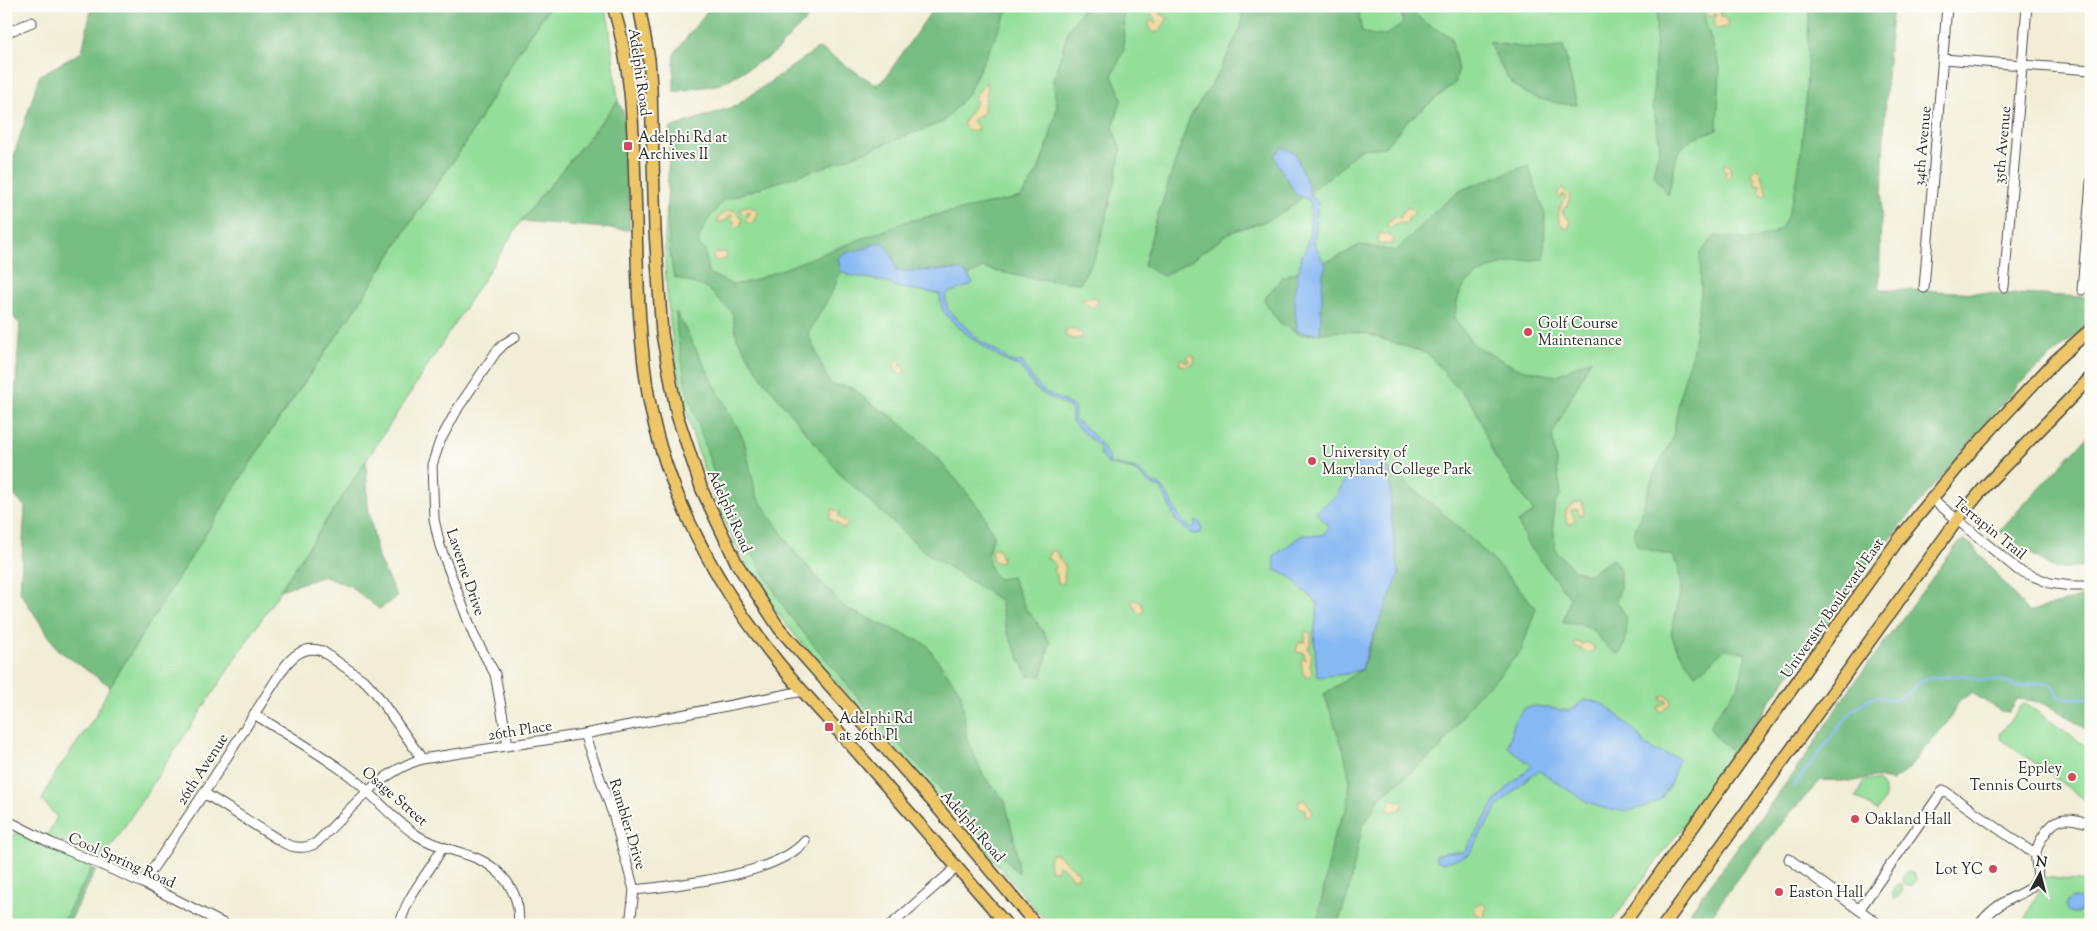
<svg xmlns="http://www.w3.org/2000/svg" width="2097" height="931" font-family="'Sorts Mill Goudy',serif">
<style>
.green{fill:#93de99;stroke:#5f8462}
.forest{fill:#76bd81;stroke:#507456}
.sand{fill:#eeda9e;stroke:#8c8264}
.water{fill:#86b8f3;stroke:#58728f}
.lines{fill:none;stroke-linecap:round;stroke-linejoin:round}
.stream{stroke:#86b8f3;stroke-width:2.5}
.minor-casing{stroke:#494845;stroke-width:11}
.major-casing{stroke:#494845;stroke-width:14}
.minor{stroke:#fff;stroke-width:9}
.major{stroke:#ecc669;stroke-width:11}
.poi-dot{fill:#d1495b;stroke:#fdfcf7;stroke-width:2}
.labels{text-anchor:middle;stroke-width:4;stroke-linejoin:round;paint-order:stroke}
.street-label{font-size:15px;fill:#2b2b2b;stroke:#fdfcf7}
.poi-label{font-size:15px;fill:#2b2b2b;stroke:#fdfcf7;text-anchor:start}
</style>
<rect width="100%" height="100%" fill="#fdfcf7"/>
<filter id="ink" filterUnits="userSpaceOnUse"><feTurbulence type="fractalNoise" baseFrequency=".02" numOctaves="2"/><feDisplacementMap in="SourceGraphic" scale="10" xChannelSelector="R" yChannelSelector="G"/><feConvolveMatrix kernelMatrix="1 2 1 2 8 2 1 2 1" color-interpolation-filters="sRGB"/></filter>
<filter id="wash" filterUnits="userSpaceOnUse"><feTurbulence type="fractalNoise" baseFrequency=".0096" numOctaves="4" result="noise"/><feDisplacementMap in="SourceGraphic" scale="20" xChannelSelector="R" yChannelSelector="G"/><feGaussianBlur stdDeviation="1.12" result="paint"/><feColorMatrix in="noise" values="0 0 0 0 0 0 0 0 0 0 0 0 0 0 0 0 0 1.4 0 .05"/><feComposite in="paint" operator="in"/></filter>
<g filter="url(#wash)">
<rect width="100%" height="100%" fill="#f1edd6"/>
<!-- green -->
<path class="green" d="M550 6H604L609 23 618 101 521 221 366 461 103 859 47 836 57 817 42 800 53 777 95 717 110 686 266 438 358 305 418 211 467 141 517 54Z
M948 6H1885L1863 565 1712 787 1609 925H1049C990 855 929 786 868 717 831 675 789 634 759 587 699 488 671 378 665 263 664 236 667 208 668 180L678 177 737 130 912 72Z
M2026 704 2091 750V804L2001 739 2000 734 2022 705Z
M1869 780 1878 781C1890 793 1885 799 1877 811L1856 797 1864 782Z
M16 832 92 868 61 925H6V847Z
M1902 879a7 7 0 1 1 14 0a7 7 0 1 1-14 0Z
M2045 877 2085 882 2084 892 2091 893V925H2025C2026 906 2041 894 2045 877Z
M1897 884H1902L1903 890 1897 898 1894 899 1892 891Z"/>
<!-- forest -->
<path class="forest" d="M92 6H550L517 54 467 141 418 211 358 305 268 435 110 686 58 650 20 592 25 507 6 487V425L15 399 20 324 6 310V179L40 75 82 52Z
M711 6H816V10L773 54 721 84 674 92V54Z
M935 6H1010L967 95 943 122 824 167 723 200 708 220 699 237V246L705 250 708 273 733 285 752 281 908 221 1021 197 1038 171 1050 137 1057 106 1053 81 1068 31 1084 6H1123L1124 50 1112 76 1122 98 1113 128 1121 151 1115 183 1097 253 1080 283 1028 278 983 268 968 276 960 270 896 271 893 258C866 248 866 248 838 258L841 271 833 290 808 334 830 384 853 388 873 405 893 417 931 451 958 482 982 512 994 536C986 550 986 568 998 579L1012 577 1027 611 1036 621 1050 642 1042 676H1028L1007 632 1000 600 924 551 840 474 762 378 737 338 732 312 707 288 674 277C664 229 668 178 670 128L735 106 816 50 821 49 879 87Z
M1243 6H1363L1359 17 1362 32C1382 38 1387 37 1403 23L1401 6H1411C1417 22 1437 29 1451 37L1458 72 1455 83 1405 123 1385 147 1360 149 1332 175 1282 213 1263 222 1231 232 1190 261 1163 276 1144 266 1154 227 1190 117 1220 71 1241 27Z
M1657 6H1703L1706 24 1720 67 1717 130 1692 138 1678 152 1668 195 1653 174 1660 144 1653 106Z
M1808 6H1893C1887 58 1885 110 1883 163 1882 205 1879 247 1880 289L2091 297V322L2018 385 1885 544 1733 752 1715 736 1710 727 1715 717 1739 685 1746 653 1726 648 1704 669 1695 674 1677 648 1671 634 1681 589 1678 566 1672 556 1637 546 1634 534 1655 470 1672 441 1680 395 1693 349 1701 293 1700 253 1715 236C1736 238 1759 243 1778 230 1806 209 1807 51 1809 13Z
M1489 42C1513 46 1539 52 1563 46L1577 105C1555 104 1529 99 1512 83 1503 74 1495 53 1489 42Z
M618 101 625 117 630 230 521 221Z
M1528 165 1545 214 1544 259C1515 261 1481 264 1462 289 1457 296 1456 310 1454 319L1474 345 1516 368 1555 376 1591 359 1552 435 1561 494 1554 506 1553 526 1556 551 1573 569 1587 575 1613 559 1620 569V589L1616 601C1619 605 1623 611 1625 615 1628 625 1627 647 1619 654 1607 651 1599 634 1588 627 1582 624 1570 624 1563 623L1570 598 1527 543 1518 522 1534 512 1494 455 1475 408 1428 354 1368 334 1342 331 1300 335 1279 322 1264 300 1282 277 1336 258 1360 245 1396 251 1441 206 1461 190Z
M676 312 744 440 756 495 796 554 845 608 926 644 961 693 967 739 983 775 1005 801 1016 847 1018 873 881 725 788 614 726 510 686 387 677 331Z
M2091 433V567L2054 569 1999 531Z
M366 461 368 506 378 558 397 597 379 609 350 586 325 576 280 590Z
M1389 470C1444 511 1493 556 1536 608L1521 651 1495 680 1476 696 1440 749 1381 796 1362 828 1348 893 1338 925H1317L1334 834 1347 809 1350 781 1344 752 1324 694 1362 669 1382 615 1391 514Z
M1965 540 1973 546 2028 612 2091 594V733C2066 716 2048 700 2017 699L2009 712 2001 711 1972 693 1960 700 1947 723 1922 751 1908 770 1891 781 1872 777 1855 781 1821 780 1791 812 1739 876 1705 925H1680L1804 759 1846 694 1959 542Z
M92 868 96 870 68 925H61Z"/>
<!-- sand -->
<path class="sand" d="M1173 6 1170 9 1161 11V14L1168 18 1160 31 1153 33 1149 28V22L1150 20 1156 24 1157 21 1150 12 1152 7Z
M1709 6H1719L1721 16 1728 21 1727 27 1717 29C1711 25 1715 20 1716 14H1713L1711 17 1708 15Z
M986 82C990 92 983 103 984 113L981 115H978L972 121 978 127 976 131H969L963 125 964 122 977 101 974 98Z
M1725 163 1730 166 1731 175 1728 178 1723 176 1728 172 1723 170Z
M1756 168 1760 170C1762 178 1765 185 1767 193L1764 196 1759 192 1761 186 1755 185V177L1751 174Z
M1563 189 1570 196 1568 206 1562 210 1564 216 1570 220V226L1567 228C1552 222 1559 206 1566 197L1563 194 1560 198 1557 195 1560 190Z
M748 206 756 209 757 212 753 223 749 224 745 220 748 217 749 211 744 215 740 211V208Z
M1409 207 1414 211V214L1409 217 1407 223 1397 224 1390 228 1388 227 1387 224 1393 217 1400 218 1403 211Z
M734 210 742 219 741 225 737 227 734 226V221L731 218 733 216 731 214 727 220 718 223V218L727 211Z
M1380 233 1391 236 1394 239 1392 244H1379L1377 240Z
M725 252 727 254 726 259 719 261 714 260 713 256 716 253Z
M1094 297 1099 301 1093 308 1082 302V300Z
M1070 328 1083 334 1082 338 1073 339 1065 336V331Z
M1191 354 1195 358 1194 363 1185 366 1179 364 1181 358 1187 363 1189 360 1187 357Z
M899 359 902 362 899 367 903 365 905 369 904 374 901 375 897 373 893 363Z
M1579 502H1582L1584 510 1583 515 1580 516 1577 509 1571 510 1575 520 1572 524 1568 523C1562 512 1567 506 1579 502Z
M832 509 840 512 838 517 848 523 845 528H841L837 523 830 519Z
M993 548H998L1002 558 1000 563 993 561 991 551Z
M1053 550 1057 553 1059 559 1065 565 1064 583 1061 584 1058 583 1057 575 1053 571 1056 565 1047 558 1050 552Z
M1134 600 1140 602 1144 609 1141 614 1136 612V608L1131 602Z
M1307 631 1311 633V642L1308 649 1312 654 1310 667 1313 673 1311 676 1307 677 1303 674 1301 661 1303 658 1306 660 1303 652 1298 653 1296 650 1299 642H1305V634Z
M1576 641 1583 645 1586 642 1594 646V650L1588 653 1574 645Z
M1665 695 1671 699V703L1661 712 1658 710V707L1667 702 1666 700H1661L1662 696Z
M1392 799 1404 803 1401 809 1392 812 1387 809Z
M1305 800 1313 811 1310 817 1305 816V809L1301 808 1298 805 1299 801Z
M1051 854H1057L1079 873 1078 877 1072 878 1064 868 1058 865 1057 871 1050 870 1049 859Z
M1482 903 1486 907 1484 918 1478 924 1476 921 1480 915 1476 914 1474 910 1478 904Z"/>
<!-- water -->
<path class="water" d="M1282 147 1295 153 1312 197 1318 202 1314 243 1326 266 1323 273 1320 334 1297 331 1294 294 1302 254C1310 248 1312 211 1310 200L1295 194C1289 181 1280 170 1274 156Z
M875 243H884L893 258 896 271 961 270 968 276 973 283C965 290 951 289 945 296L948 310 981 342C986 344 1006 357 1009 361L1022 362C1029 373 1036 386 1047 393 1057 398 1066 401 1075 408L1074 419C1093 434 1101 441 1111 464L1136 469 1153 483 1160 485C1174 498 1174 520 1192 528L1195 526V521L1200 523 1202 529 1201 533 1192 534 1176 521 1161 488 1151 485 1134 470 1108 464 1100 454 1099 446 1081 431 1072 421V412L1069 407 1045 395 1035 388 1020 366C1003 365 956 327 944 312 941 308 940 300 940 294L896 287 882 281 848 275 841 271 838 258C852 247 864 253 875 243Z
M1376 457 1383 466 1389 470 1391 514 1399 575 1368 649 1362 669 1347 674 1317 677 1314 633 1318 604 1307 593 1302 590 1291 577 1275 570 1274 556 1302 535H1323L1329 527 1316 512 1337 495 1347 475 1360 461Z
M1584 700 1598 702 1608 707 1639 735 1645 745 1656 751 1679 758C1674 770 1671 787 1662 797 1656 803 1645 807 1637 809 1596 818 1572 790 1539 771L1530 776 1499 805 1469 854 1461 858 1442 863 1435 859 1436 855H1440L1445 852H1464L1495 802 1507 788 1532 766 1508 747 1515 720 1525 708 1536 706 1570 711Z
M2066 906a8 8 0 1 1 16 0a8 8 0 1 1-16 0Z"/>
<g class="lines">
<!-- stream -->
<path class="stream" d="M1793 787 1851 712 1870 698 1881 697 1893 700 1906 695 1921 681 1925 679 1962 675 1979 680 2003 681 2016 687 2042 682 2051 685 2059 697C2071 700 2080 694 2091 702"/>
</g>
</g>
<g filter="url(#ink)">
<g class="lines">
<defs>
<path id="minor" d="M6 33 32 22
M1943 59 2091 70
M2004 287 2027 6
M1924 288 1947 6
M2082 290 2091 182
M1931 498 2018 570 2050 583 2071 586H2091
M254 714C286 734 320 753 350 776 374 794 392 820 418 836 447 854 478 850 502 876 514 889 521 907 518 925
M584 734 614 817 634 890 630 925
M508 745 495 674 474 636 440 546 434 519 432 465 440 441 458 408 496 352 504 344 515 337
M204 793 282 842C293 848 304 850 316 843 349 812 378 772 422 759L584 734 803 691
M6 820 51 843 143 883 226 925
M1789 859 1880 925
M143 883 204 793 283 669C292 656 305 645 322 651L366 682 375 692 422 759
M634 890C677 885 776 876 805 841
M1859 910 1943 790 2036 855
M400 925C406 895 429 874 442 848
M891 925 957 867
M1979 925C1988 912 2001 903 2015 896 2021 893 2027 891 2032 886 2043 876 2034 865 2036 853 2038 842 2049 824 2060 820 2069 817 2082 821 2091 824"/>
<path id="major" d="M613 6C632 67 633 124 635 187 637 251 637 316 646 380 659 480 714 583 777 661 802 692 830 721 856 751 906 809 957 867 1007 925
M639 6 649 59 651 87 655 231 662 334 677 415 702 490 737 564 779 628 932 801 1036 925
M1623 925 1899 539 1972 450 2055 361 2091 329
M1664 925 1958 519 1988 483 2091 377"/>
</defs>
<!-- minor casing -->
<use href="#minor" class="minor-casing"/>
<!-- major casing -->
<use href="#major" class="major-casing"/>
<!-- minor -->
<use href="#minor" class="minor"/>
<!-- major -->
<use href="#major" class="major"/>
</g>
</g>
<!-- markers -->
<g class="poi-dot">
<rect x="623" y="141" width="10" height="10" rx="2.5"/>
<circle cx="1528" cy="332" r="5"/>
<circle cx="1312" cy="461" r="5"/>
<rect x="824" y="722" width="10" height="10" rx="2.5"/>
<circle cx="2072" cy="777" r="5"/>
<circle cx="1855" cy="819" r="5"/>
<circle cx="1993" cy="869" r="5"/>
<circle cx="1779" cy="892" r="5"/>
</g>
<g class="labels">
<!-- street labels -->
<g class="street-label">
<text transform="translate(640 72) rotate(82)" y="5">Adelphi Road</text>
<text transform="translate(2002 145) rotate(-85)" y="5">35th Avenue</text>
<text transform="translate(1922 146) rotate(-85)" y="5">34th Avenue</text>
<text transform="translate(730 511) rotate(66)" y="5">Adelphi Road</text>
<text transform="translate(1990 528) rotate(39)" y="5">Terrapin Trail</text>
<text transform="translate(466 572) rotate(71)" y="5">Laverne Drive</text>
<text transform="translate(1832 608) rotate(-55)" y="5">University Boulevard East</text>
<text transform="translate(520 730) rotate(-9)" y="5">26th Place</text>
<text transform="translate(202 769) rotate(-57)" y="5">26th Avenue</text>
<text transform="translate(395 796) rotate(41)" y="5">Osage Street</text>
<text transform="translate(628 824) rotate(73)" y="5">Rambler Drive</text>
<text transform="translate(973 826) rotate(49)" y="5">Adelphi Road</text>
<text transform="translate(122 860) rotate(24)" y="5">Cool Spring Road</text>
</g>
<!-- poi labels -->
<g class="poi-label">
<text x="638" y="142">Adelphi Rd at<tspan x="638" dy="17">Archives II</tspan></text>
<text x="1538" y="328">Golf Course<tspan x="1538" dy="17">Maintenance</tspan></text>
<text x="1322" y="457">University of<tspan x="1322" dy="17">Maryland, College Park</tspan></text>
<text x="839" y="723">Adelphi Rd<tspan x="839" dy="17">at 26th Pl</tspan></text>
<text x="2062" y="773" text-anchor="end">Eppley<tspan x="2062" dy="17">Tennis Courts</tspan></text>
<text x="1865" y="824">Oakland Hall</text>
<text x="1983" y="874" text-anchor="end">Lot YC</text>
<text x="1789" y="897">Easton Hall</text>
</g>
</g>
<!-- margin -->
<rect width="2097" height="931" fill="none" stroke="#fdfcf7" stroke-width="25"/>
<!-- north arrow -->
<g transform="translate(2040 874) rotate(7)" stroke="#fdfcf7" stroke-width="4" paint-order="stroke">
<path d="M0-4L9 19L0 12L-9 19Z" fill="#2b2b2b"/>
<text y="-8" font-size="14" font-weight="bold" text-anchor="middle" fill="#2b2b2b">N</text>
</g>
</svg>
